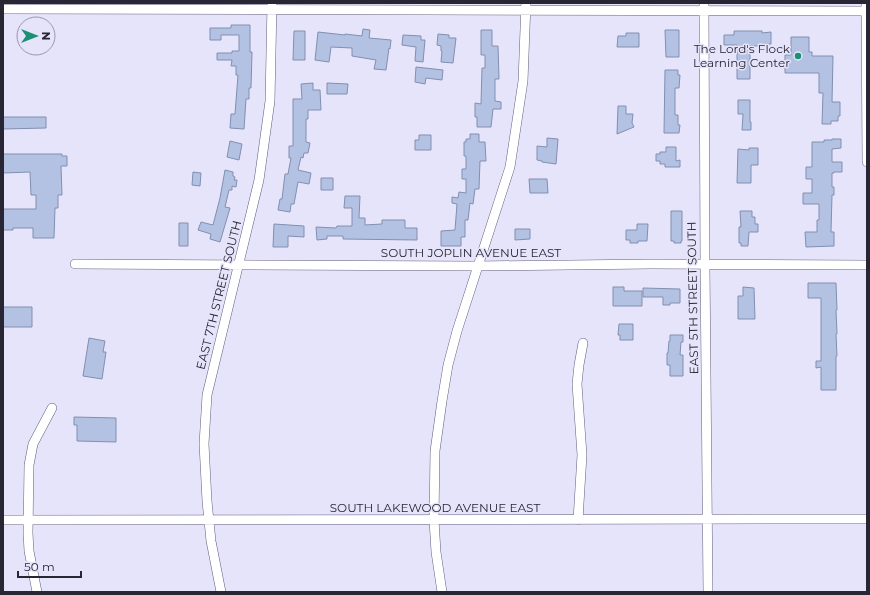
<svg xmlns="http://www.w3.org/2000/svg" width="870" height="595" font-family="Montserrat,sans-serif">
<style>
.building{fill:#b3c1e3;stroke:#828faf}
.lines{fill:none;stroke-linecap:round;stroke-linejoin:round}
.minor-casing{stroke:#625e7d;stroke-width:10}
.minor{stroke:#fff;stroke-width:9}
.poi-dot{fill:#1c9073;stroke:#e6e4fa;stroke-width:1.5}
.labels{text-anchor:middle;stroke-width:3;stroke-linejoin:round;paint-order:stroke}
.poi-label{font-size:12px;fill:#282634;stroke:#e6e4fa;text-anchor:end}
.street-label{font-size:12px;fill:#282634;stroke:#e6e4fa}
</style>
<rect width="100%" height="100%" fill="#e6e4fa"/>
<!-- building -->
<path class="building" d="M231 25H250V52H252L251 88H249V99H246L244 129 230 128 231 114H235L238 75H236V66H231L232 60H217V53H232V51H239V35H221V40H210V28H231Z
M363 29 370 30 369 38 391 40 390 49 389 48 386 70 374 69 376 60 352 56V48L331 47 329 62 315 60 318 32 345 35V34L362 36Z
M481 30H492V46H498L499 79H495V101L501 102V109H493L491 127H477V117H475V103L481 104 482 68H485V55H481Z
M665 30H679V57H666Z
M294 31H305V60H293Z
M734 31H762V33L771 32V44H762V46H750V79H737V45H724V35H734Z
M626 33H639V47H617L618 36H626Z
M438 34 449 35V38H456L453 63 441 62 442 51H441V46L437 45Z
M403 35 421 36V40H425L423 62 415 61 416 47 402 45Z
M791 37H809V52H812V56H833L832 102H840V116H838V121H831V124H822L823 93H819V73H785V55H791Z
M416 67 443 70 442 80 426 78 425 84 415 82Z
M665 70H678V75H680L679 88H675V115H678V125H680L679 133H664Z
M313 83V90H320L321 110H308V119H306V142L310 143 308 153H304L303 158 301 157 298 170 311 173 309 184 298 182 294 204H291L290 212 278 210 280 199H282L285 174H288L291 158H289V146H293V99H302L301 84Z
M327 83 348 84 347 94H327Z
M738 100H750V122H751V130H742L743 114H738Z
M618 106H626V114H633L632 123 634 127 617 134Z
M3 117H46V128L3 129Z
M470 134H479V142H485L486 161H480L479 189H475L473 204 470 203 468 220H465V237H461V246H441V231L455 230 457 204 452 203V197L458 198 459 192 466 193V179H462V169H466V156H464V142H466V139H470Z
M419 135H431V150H415V140H419Z
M547 138 558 139 556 164 542 162V161L537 160V146L547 147Z
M832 139H841V148L832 149V162H842V172H834V173H832V187H834V195H832L831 232H834V246L806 247 805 232H817V220H819V204H803V193H812V179H806V167H812V142H824V140H832Z
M230 141 242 144 239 160 227 157Z
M666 147H676V161L680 160V167H665V164H660V161H656V154H660V152H666Z
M749 148H758V165H751V183H737L738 149 749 150Z
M3 154H62V156H67V166H61L62 195H58V208H55L54 238H33V228H13V230H3V209H36V195H31L30 172 3 173Z
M225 170 233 172V176L235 177 234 180H237L236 187 232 186V190H229L225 207 230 208 220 242 210 239 211 234 198 230 201 222 213 225 220 198Z
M193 172 201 173 200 186 192 185Z
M321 178H333V190H321Z
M529 179H547L548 193H530Z
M345 196H360L359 218H365V225L382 224V220H405V228H417V240L343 239V236H327V239L317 240 316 227 336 228 337 226H352V208H344Z
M671 211H682V241H681V243H674V241H671Z
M740 211H752V217H755V224H758V232H749L748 246H741V243H739V227H741Z
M179 223H188V246H179Z
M274 224 304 226V237L288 236V247H273Z
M637 224H648L647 241H638V243H630V240H626V230H637Z
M515 229H530V239L515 240Z
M808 283H836L837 310H836L837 334H836L837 356H836V390H821V367L816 368V361H821V298H808Z
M613 287H624V291H642V306H613Z
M743 287 754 288 755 319H738V296H743Z
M643 288 680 289V303H670V305H663V297H643Z
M3 307H32V327H3Z
M619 324H633V340H620V335H618Z
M670 335H683V342H681L680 355H683V376H670V365H667V353H668L669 341H670Z
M89 338 105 341 103 352H106L102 379 83 376Z
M74 417 116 418V442L77 441V425H74Z"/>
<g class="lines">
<defs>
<path id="minor" d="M704 3 705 265 708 592
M866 3 867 162
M3 9 867 11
M75 264 477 266 651 264 867 265
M3 520 867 519
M578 520 582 455 577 384 579 365 583 343
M37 592 29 551 28 533 29 465 33 444 52 408
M221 592 211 541 207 501 204 444 207 395 259 180 270 101 272 3
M442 592 436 552 434 520 435 451 442 401 448 365 457 331 510 167 523 81 526 3"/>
</defs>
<!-- minor casing -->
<use href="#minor" class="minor-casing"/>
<!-- minor -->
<use href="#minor" class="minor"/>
</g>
<!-- markers -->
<circle class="poi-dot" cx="798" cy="56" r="4"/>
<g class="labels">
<!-- poi labels -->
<g class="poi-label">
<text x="790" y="53">The Lord's Flock<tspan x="790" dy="14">Learning Center</tspan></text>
</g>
<!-- street labels -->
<g class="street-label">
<text x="471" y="257">SOUTH JOPLIN AVENUE EAST</text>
<text transform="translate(219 295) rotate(-76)" y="4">EAST 7TH STREET SOUTH</text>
<text transform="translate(693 298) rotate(-91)" y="4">EAST 5TH STREET SOUTH</text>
<text x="435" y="512">SOUTH LAKEWOOD AVENUE EAST</text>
</g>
</g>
<!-- border -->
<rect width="870" height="595" fill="none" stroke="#282634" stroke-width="8"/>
<!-- north arrow -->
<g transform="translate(36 36) rotate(90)"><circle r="19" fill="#e6e4fa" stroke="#9a98ab"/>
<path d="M0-3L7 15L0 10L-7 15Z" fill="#1c9073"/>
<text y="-6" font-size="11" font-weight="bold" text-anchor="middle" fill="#282634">N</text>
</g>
<!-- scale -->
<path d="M18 571v6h63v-6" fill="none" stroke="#282634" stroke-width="2"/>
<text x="24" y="571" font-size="12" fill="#282634" stroke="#e6e4fa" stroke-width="3" paint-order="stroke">50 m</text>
</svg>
